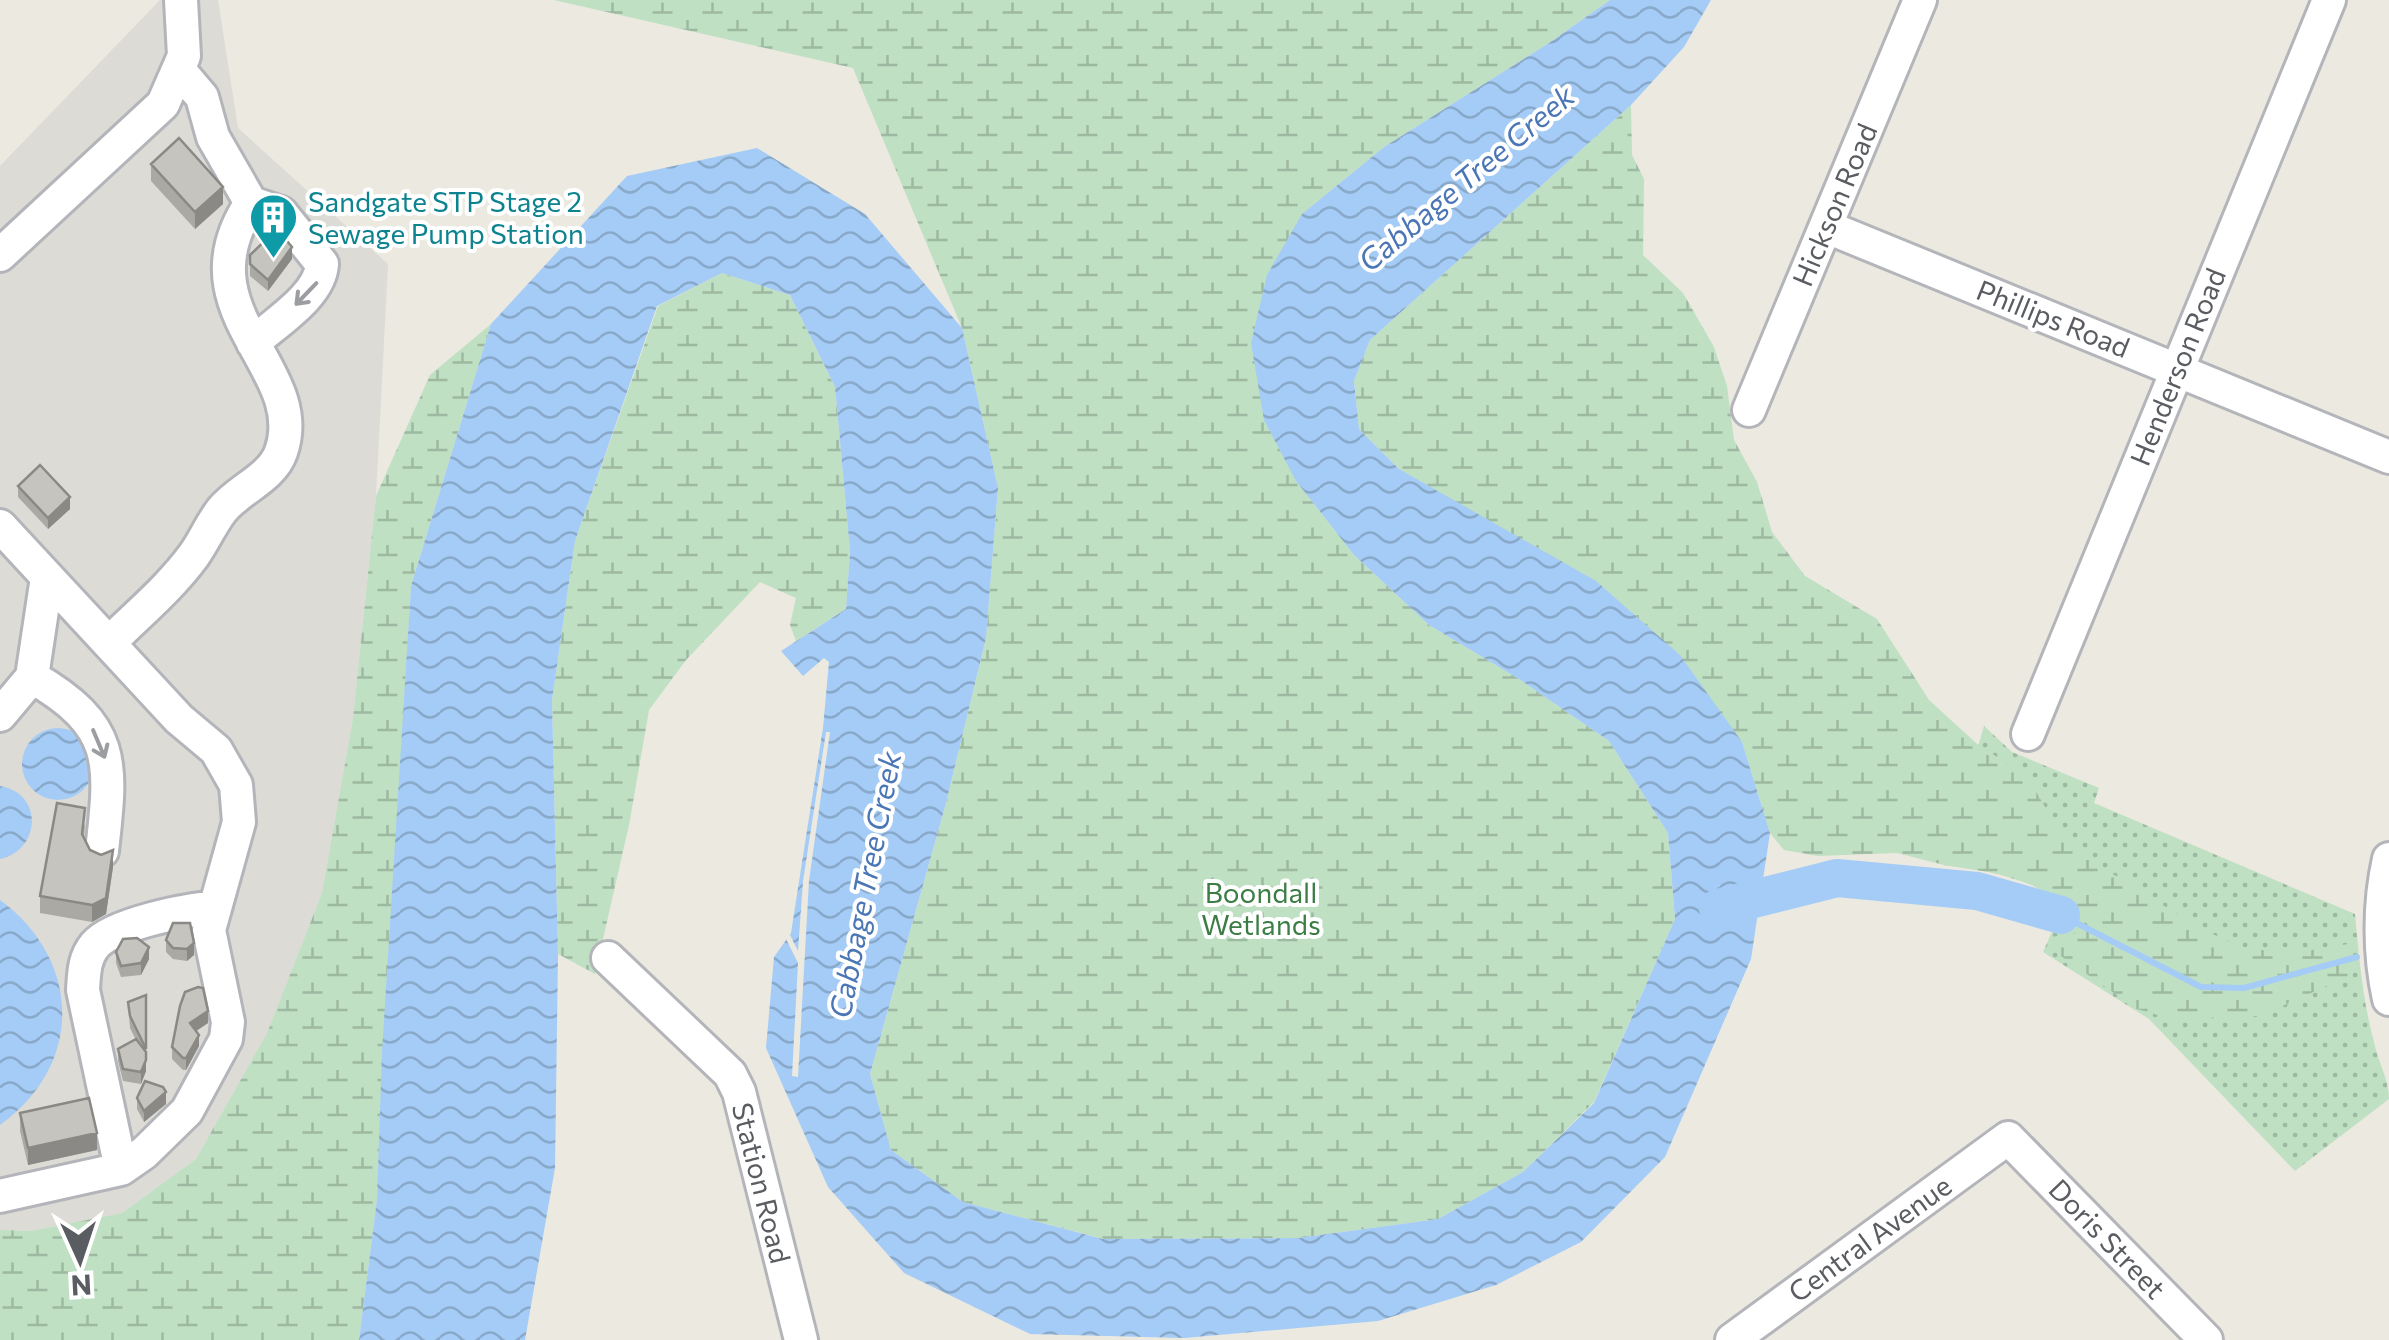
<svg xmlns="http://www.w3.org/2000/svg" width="2389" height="1340" font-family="Commissioner,sans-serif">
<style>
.industrial{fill:#dcdbd5}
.green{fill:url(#green-dots)}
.wetland{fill:url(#wetland-marsh)}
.water{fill:url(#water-waves)}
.pier{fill:#ebe9e0}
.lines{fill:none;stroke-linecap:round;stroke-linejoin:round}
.stream{stroke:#a5ccf6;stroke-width:6}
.river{stroke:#a5ccf6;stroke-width:38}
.minor-casing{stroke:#b3b5ba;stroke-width:38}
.minor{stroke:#fff;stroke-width:32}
.wall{fill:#aaa9a3}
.shaded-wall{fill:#8b8985}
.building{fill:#c6c4be;stroke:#8b8985;stroke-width:2.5}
.oneway{stroke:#9b9da0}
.labels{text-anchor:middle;stroke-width:8;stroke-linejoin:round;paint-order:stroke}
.culture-label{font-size:28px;fill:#0d838f;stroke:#fff;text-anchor:start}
.street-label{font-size:28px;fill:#595c60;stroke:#fff}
.park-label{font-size:28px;fill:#3b7d44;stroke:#fff}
.water-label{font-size:30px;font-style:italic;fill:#4b76b6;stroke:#fff}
</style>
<defs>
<pattern id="green-dots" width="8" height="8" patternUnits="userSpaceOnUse" patternTransform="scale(2.5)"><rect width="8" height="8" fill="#bfe0c2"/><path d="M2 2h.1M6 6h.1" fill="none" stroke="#9eb9a1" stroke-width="1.8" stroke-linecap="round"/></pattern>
<pattern id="wetland-marsh" width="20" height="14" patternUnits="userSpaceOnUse" patternTransform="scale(2.5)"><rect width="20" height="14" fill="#bfe0c2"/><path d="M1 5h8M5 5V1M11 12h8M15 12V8" fill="none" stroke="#9eb9a1"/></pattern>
<pattern id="water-waves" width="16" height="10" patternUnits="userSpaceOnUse" patternTransform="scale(2.5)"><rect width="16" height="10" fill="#a5ccf6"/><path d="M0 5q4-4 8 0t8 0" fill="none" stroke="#89a9cb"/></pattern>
</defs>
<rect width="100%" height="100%" fill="#ebe9e0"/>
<!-- industrial -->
<path class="industrial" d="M160 0H218L238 128 388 264 376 496 353 718 322 893 267 1033 196 1159 122 1213 31 1231 0 1230V166Z"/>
<!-- green -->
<path class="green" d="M1984 726 2012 752 2099 788 2094 803 2355 914C2359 958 2363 1003 2375 1046 2379 1064 2389 1080 2389 1099L2295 1171 2149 1019 2043 952 2064 905C2025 875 1992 872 1944 865Z"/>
<!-- wetland -->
<path class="wetland" d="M554 0H1610L1549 43 1384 147 1302 214 1296 481 1354 555 1429 625 1519 679 1609 741 1668 833 1675 919 1594 1102 1523 1172 1438 1219 1298 1238 1104 1239 963 1202 891 1150 870 1074 946 803 986 638 998 488 962 328 853 68Z
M1631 105 1632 155 1644 179 1643 255 1683 293 1714 347 1727 386 1734 440 1757 482 1772 532 1805 576 1877 619 1929 700 1976 743 2027 777 2063 837 2103 868 2203 930 2243 947 2288 954 2348 944 2351 975 2260 1016 2175 1020 2137 1009 2048 947 2051 937 2089 931 2091 921 2070 910 2040 887 1995 873 1944 865 1897 853 1818 856 1784 850 1770 833 1742 742 1399 469 1359 429 1354 381 1370 340Z
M722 273 790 295 835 387 850 551 846 609 796 641 790 625 796 598 760 582 686 660 649 710 629 825 595 974 558 954 552 700 575 541 658 306Z
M491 324 411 586 377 1199 359 1340H0V1230L31 1231 122 1213 196 1159 267 1033 322 893 353 718 376 496 430 375Z"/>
<!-- water -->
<path class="water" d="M1610 0H1711L1684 47 1631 105 1370 340 1354 381 1359 429 1399 469 1596 581 1680 655 1742 742 1770 833 1751 959 1665 1157 1581 1242 1496 1285 1378 1321 1184 1338 1030 1334 904 1273 828 1187 766 1048 774 957 791 933 823 728 829 662 824 658 803 676 781 651 846 609 850 551 835 387 790 295 722 273 657 306 575 541 552 700 558 954 555 1168 525 1340H359L377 1199 382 1052 411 586 491 324 627 176 757 148 865 214 962 328 998 488 986 638 946 803 870 1074 891 1150 963 1202 1103 1239 1298 1238 1438 1219 1523 1172 1594 1103 1675 919 1668 833 1609 741 1519 679 1429 625 1354 555 1296 481 1264 420 1251 343 1267 275 1302 214 1384 147 1549 43Z
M22 764a36 36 0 1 1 72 0a36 36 0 1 1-72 0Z
M0 786C44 793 41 850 0 859Z
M0 900C82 960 84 1065 0 1125Z"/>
<!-- pier -->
<path class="pier" d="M826 732H830L809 881 798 1077 792 1076 798 963 784 935 789 933 798 951 803 881Z"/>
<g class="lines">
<!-- stream -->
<path class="stream" d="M2061 915 2201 987 2244 988 2357 957"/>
<!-- river -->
<path class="river" d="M1718 908 1837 878 1977 891 2061 915"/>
<defs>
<path id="minor" d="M251 203 281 213 322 264C320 296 276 322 253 343
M1827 227 2389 457
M0 255 163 104 184 56 181 0
M1749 410 1920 0
M0 526 179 719 216 750 236 785 239 822 209 930 228 1022 226 1039 187 1111 144 1153 121 1169
M109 643C137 615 170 588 194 555 204 541 211 524 222 510 239 489 272 478 281 452 311 367 178 312 251 203L213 137 202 97 180 71
M32 677C117 726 112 762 102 851
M0 715 32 677 47 577
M2028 734 2329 0
M2389 859C2379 904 2379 954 2389 999
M608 958 730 1074 739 1092 801 1340
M0 1196 121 1169 83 990C84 974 84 958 95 945 113 924 188 909 215 908
M1732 1340 2008 1138 2206 1340"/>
</defs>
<!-- minor casing -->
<use href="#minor" class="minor-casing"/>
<!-- minor -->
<use href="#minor" class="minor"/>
</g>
<!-- wall -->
<path class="wall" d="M151 164 223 204 195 229 151 181Z
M250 255 292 259 268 291 250 276Z
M18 486 70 509 48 529 18 497Z
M85 824 84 837 90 850 113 867 106 914 92 922 40 913V896Z
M173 923 194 955 187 961 173 959 166 952V940Z
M116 952 149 959 141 975 121 977 116 963Z
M146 995V1071L141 1084 123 1081 118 1061V1049L136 1040 130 1028 128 1002Z
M180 1006 208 1023 196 1031 199 1046 186 1070H183L172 1059V1047Z
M137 1098 166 1104 144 1122 137 1109Z
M20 1113 97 1150 28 1165 20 1131Z"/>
<!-- shaded-wall -->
<path class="shaded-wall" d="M223 187V204L195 229V212Z
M292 247V259L268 291V280Z
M70 497V509L48 529V518Z
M113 850V867L106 914 92 922V905Z
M194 943V955L187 961V949Z
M149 947V959L141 975V963Z
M208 1011V1023L190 1035V1023Z
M199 1035V1046L186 1070V1058Z
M146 1060V1071L141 1084V1072Z
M166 1092V1104L144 1122V1111Z
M97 1133V1150L28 1165V1148Z"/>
<!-- building -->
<path class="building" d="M179 138 223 187 195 212 151 164Z
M277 229 292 247 268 280 250 264V255Z
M40 465 70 497 48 518 18 486Z
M57 803 85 808 82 834 90 850 101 855 113 850 106 898 92 905 40 896Z
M173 923H190L194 943 187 949 173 948 166 940Z
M137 938 149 947 141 963 121 966 116 952 123 939Z
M198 987 203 988 208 1011 190 1023 199 1035 186 1058H183L172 1047 180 1006 185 992Z
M146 995V1049L130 1016 128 1002Z
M136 1039 146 1052V1060L141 1072 123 1069 118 1049Z
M145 1081 163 1087 166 1092 144 1111 137 1098Z
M89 1098 97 1133 28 1148 20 1113Z"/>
<!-- one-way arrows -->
<defs><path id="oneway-shaft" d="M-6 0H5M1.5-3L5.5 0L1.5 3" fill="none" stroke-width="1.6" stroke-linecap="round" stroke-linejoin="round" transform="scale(2.5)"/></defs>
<g class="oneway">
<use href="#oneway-shaft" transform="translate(306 294) rotate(134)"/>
<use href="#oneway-shaft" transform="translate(99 744) rotate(67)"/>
</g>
<!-- icons -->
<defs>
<symbol id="building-pin" viewBox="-11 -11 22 30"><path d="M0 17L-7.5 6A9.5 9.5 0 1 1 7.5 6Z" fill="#0f9aa8" stroke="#fff"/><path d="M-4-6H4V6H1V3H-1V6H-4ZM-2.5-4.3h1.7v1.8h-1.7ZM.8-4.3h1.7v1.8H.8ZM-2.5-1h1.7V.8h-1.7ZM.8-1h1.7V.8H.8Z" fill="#fff"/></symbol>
</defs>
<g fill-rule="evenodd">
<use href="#building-pin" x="246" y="190" width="55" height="75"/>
</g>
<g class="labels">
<!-- culture labels -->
<g class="culture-label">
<text x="308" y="212">Sandgate STP Stage 2<tspan x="308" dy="32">Sewage Pump Station</tspan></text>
</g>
<!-- street labels -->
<g class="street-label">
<text transform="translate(1835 205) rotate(-67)" y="10">Hickson Road</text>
<text transform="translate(2053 319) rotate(22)" y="10">Phillips Road</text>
<text transform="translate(2178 367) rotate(-68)" y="10">Henderson Road</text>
<text transform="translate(761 1183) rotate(76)" y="10">Station Road</text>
<text transform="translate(1870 1239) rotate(-36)" y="10">Central Avenue</text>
<text transform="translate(2107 1239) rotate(46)" y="10">Doris Street</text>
</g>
<!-- park labels -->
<g class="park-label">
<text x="1261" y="903">Boondall<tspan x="1261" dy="32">Wetlands</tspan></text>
</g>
<!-- water labels -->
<g class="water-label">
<text transform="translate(1467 179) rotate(-40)" y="10">Cabbage Tree Creek</text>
<text transform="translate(866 885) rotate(-79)" y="10">Cabbage Tree Creek</text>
</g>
</g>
<!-- north arrow -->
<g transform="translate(80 1260) rotate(177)" stroke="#ffffff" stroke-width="8" paint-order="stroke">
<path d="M0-8L18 38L0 25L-18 38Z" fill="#595c60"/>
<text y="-15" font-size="28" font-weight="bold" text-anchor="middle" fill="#595c60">N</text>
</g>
</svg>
